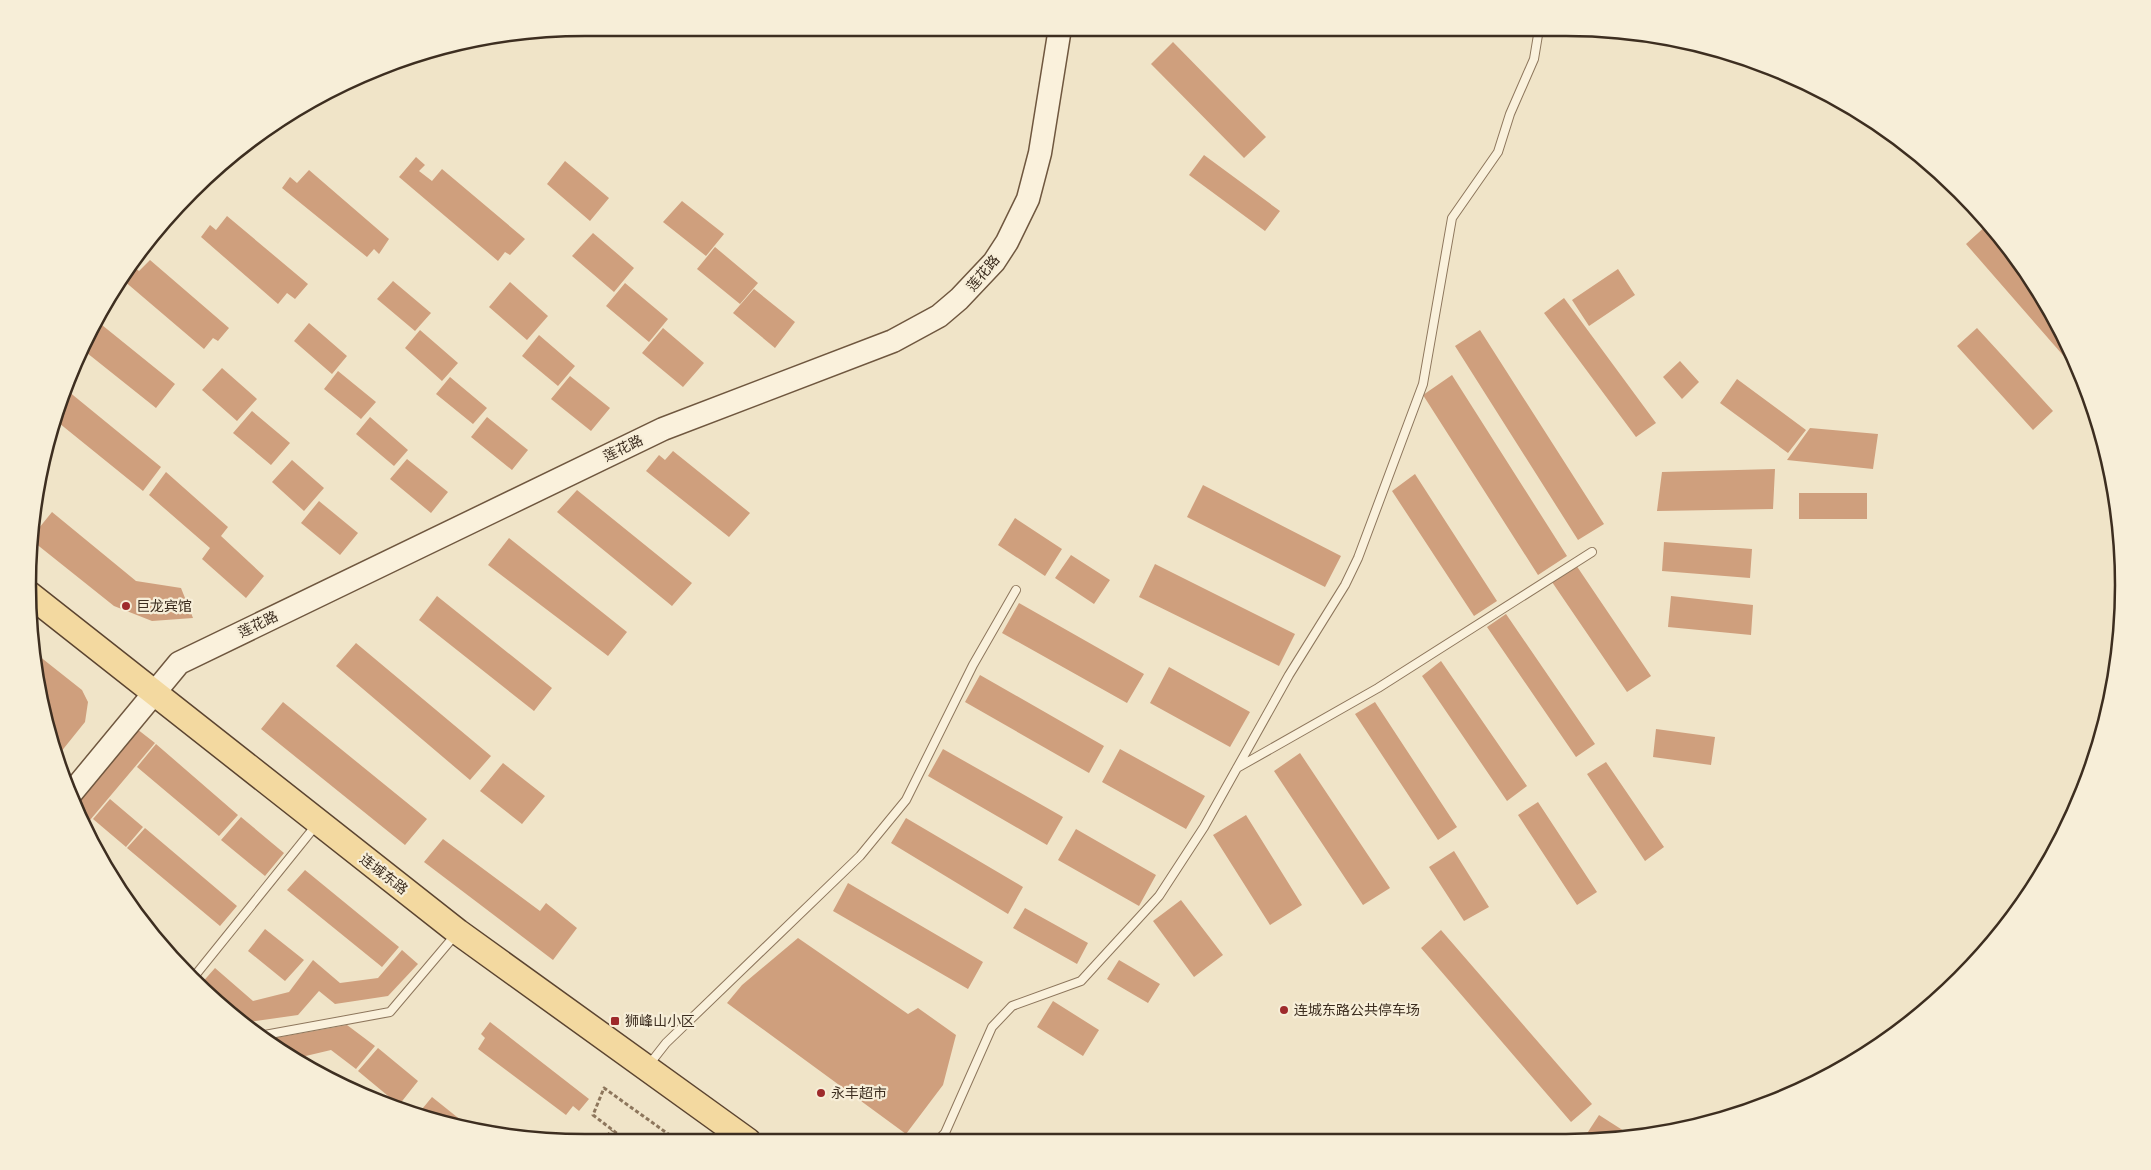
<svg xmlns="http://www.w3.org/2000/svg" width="2151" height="1170" font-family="'Roboto Serif','Noto Sans SC',serif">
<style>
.building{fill:#cf9f7d}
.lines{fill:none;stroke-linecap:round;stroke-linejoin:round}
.lane-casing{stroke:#8d765c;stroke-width:10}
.secondary-casing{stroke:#6f573f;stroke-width:25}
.primary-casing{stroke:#5b4430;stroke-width:28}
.path{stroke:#8d765c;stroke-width:3;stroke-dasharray:4 2.5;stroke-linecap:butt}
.lane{stroke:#faf1dc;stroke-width:8}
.secondary{stroke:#faf1dc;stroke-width:22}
.primary{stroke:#f3d9a0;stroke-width:25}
.poi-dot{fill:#9e2a2b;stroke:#f7eed8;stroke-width:2}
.labels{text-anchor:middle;stroke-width:4.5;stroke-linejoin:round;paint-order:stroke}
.street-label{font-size:14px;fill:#3d2e20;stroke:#f7eed8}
.poi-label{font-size:14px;fill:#3d2e20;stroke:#f7eed8;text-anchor:start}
.rim{fill:none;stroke:#3d2e20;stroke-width:2.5}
</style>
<rect width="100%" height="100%" fill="#f0e4c8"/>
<!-- building -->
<path class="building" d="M1579 29H1592L1591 32Z
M1173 42 1266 137 1244 158 1151 64Z
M1204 155 1280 211 1265 231 1189 175Z
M416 157 425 165 419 171 432 181 442 169 525 239 510 255 505 252 498 261 399 177Z
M565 161 609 198 590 221 547 184Z
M309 170 389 239 379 254 374 249 367 257 282 188 290 177 297 183Z
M682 201 724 234 706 256 663 222Z
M227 216 308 284 295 299 287 293 278 304 201 237 210 225 216 230Z
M1988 224 2008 245 2066 338 2077 367 2075 369 1966 244Z
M593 233 634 268 614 292 572 256Z
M715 247 758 283 740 304 697 269Z
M150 260 229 328 218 341 213 338 204 349 123 280 133 266 139 271Z
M1618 269 1635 295 1589 326 1572 300Z
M393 281 431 313 415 331 377 299Z
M510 282 548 316 527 340 489 307Z
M625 283 668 319 649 342 606 306Z
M754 289 795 322 775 348 733 313Z
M1564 298 1656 423 1636 437 1544 313Z
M97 321 175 384 156 408 82 349Z
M309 323 347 356 332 374 294 341Z
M663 328 704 363 683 387 642 353Z
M1977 328 2053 411 2033 430 1957 346Z
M420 330 458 363 442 381 405 348Z
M1480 330 1604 524 1578 540 1455 346Z
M539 335 575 366 558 386 522 356Z
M1680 361 1699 382 1682 399 1663 377Z
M222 368 257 399 237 421 202 390Z
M338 371 376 402 361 419 324 389Z
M1452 375 1567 556 1538 575 1423 395Z
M570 376 610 408 591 431 551 399Z
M450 377 487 408 473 424 436 394Z
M1737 379 1806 430 1788 453 1720 403Z
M68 391 161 467 143 491 54 419 60 400Z
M252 411 290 443 271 465 233 433Z
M370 417 408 450 394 466 356 434Z
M487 417 528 450 512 470 471 437Z
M1810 428 1878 434 1873 469 1787 460Z
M673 451 750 513 729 537 646 471 659 455 665 460Z
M407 459 448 492 431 513 390 479Z
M292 460 324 488 304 511 272 482Z
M1775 469 1773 509 1657 511 1662 472Z
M166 472 228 527 221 536 264 576 246 598 202 559 210 548 149 495Z
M1415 474 1497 601 1474 616 1392 491Z
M1203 485 1341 556 1325 587 1187 517Z
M577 490 692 583 672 606 557 512Z
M1799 493H1867V519H1799Z
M319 501 358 533 340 555 301 523Z
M52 512 136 581 181 588 193 618 152 621 114 606 30 539Z
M1015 518 1062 549 1045 576 998 545Z
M509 538 627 632 608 656 488 565Z
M1664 542 1752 549 1750 578 1662 571Z
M1071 555 1110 580 1094 604 1055 578Z
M1155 564 1295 634 1279 666 1139 597Z
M1576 565 1651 676 1627 692 1552 582Z
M437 596 552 688 534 711 419 620Z
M1671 596 1753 605 1751 635 1668 627Z
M1019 603 1144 674 1127 703 1002 633Z
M1506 614 1595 744 1576 757 1487 627Z
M356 643 491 756 470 780 336 666Z
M34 652 82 690 88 702 85 722 56 758 46 729 48 704 41 698Z
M1441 661 1527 786 1507 801 1422 676Z
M1169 667 1250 712 1230 747 1150 703Z
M980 675 1104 746 1089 773 965 702Z
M283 702 427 819 405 845 261 729Z
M1375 702 1457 827 1438 840 1355 714Z
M137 729 155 743 85 826 74 806Z
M1656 729 1715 737 1711 765 1653 757Z
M156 744 238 815 219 836 137 767Z
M943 749 1063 817 1047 845 928 776Z
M1120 749 1205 796 1186 829 1102 782Z
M1300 753 1390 888 1363 905 1274 771Z
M1606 762 1664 847 1645 861 1587 774Z
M503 763 545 796 522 824 480 791Z
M110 799 143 827 126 847 93 819Z
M1538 802 1597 892 1577 905 1518 815Z
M1246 815 1302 905 1270 925 1213 835Z
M241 817 284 853 265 876 221 840Z
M906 818 1023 887 1008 914 891 843Z
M145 828 237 906 220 926 127 848Z
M1076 829 1156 875 1139 906 1058 860Z
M443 839 540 911 546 903 577 928 553 960 424 862Z
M1454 851 1489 907 1464 921 1429 867Z
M305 870 399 947 382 967 287 890Z
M848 883 983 962 968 989 833 911Z
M1181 900 1223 955 1194 977 1153 921Z
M1025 908 1088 943 1077 964 1013 928Z
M265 929 304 960 285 981 248 951Z
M1441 930 1592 1104 1571 1122 1421 948Z
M798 938 908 1014 918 1008 956 1035 943 1085 906 1134 727 1003 742 985Z
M402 950 418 964 388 996 335 1004 319 991 298 1015 242 1023 200 985 215 968 253 1001 289 992 313 960 340 983 378 978Z
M1119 960 1160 984 1148 1003 1107 979Z
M1053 1001 1099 1030 1083 1056 1037 1027Z
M490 1022 589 1099 579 1111 573 1106 566 1115 478 1049 485 1038 481 1034Z
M347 1025 375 1046 356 1069 331 1050 293 1059 267 1042 269 1039Z
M378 1048 418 1081 399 1105 358 1071Z
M432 1097 472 1129 440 1123 418 1114Z
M1599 1115 1635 1138H1584Z"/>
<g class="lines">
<defs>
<path id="lane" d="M1237 768 1378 688 1592 552
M193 978 317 824
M259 1036 390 1012 456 934
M648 1066 666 1043 860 856 906 800 973 665 1016 590
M938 1140 945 1133 992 1027 1012 1006 1081 981 1159 896 1204 827 1289 675 1345 585 1358 558 1423 384 1452 218 1498 152 1510 114 1534 59 1539 29"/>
<path id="secondary" d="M69 796 179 663 663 429 893 341 939 316 959 299 994 262 1007 242 1028 199 1040 153 1060 28"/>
<path id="primary" d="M29 594 458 932 748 1141"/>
</defs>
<!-- lane casing -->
<use href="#lane" class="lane-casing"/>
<!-- secondary casing -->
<use href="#secondary" class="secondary-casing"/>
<!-- primary casing -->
<use href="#primary" class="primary-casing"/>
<!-- path -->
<path class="path" d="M603 1141 612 1130
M627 1141 593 1115 604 1088 678 1141"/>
<!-- lane -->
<use href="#lane" class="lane"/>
<!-- secondary -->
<use href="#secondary" class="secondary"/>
<!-- primary -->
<use href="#primary" class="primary"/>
</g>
<!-- markers -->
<g class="poi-dot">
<circle cx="126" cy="606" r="5"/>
<circle cx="1284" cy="1010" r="5"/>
<rect x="610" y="1016" width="10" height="10" rx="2.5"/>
<circle cx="821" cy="1093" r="5"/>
</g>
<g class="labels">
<!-- street labels -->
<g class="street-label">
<text transform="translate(983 273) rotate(-50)" y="5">莲花路</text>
<text transform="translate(623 448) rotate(-26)" y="5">莲花路</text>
<text transform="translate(258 624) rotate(-26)" y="5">莲花路</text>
<text transform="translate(384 874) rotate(38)" y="5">连城东路</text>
</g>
<!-- poi labels -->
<g class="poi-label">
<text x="136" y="611">巨龙宾馆</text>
<text x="1294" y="1015">连城东路公共停车场</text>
<text x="625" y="1026">狮峰山小区</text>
<text x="831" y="1098">永丰超市</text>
</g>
</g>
<!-- crop -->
<path d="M0 0H2151V1170H0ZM585 36H1566A549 549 0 0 1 2115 585V585A549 549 0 0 1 1566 1134H585A549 549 0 0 1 36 585V585A549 549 0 0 1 585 36Z" fill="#f7eed8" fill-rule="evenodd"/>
<path class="rim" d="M585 36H1566A549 549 0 0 1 2115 585V585A549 549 0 0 1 1566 1134H585A549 549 0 0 1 36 585V585A549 549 0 0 1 585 36Z"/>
</svg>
